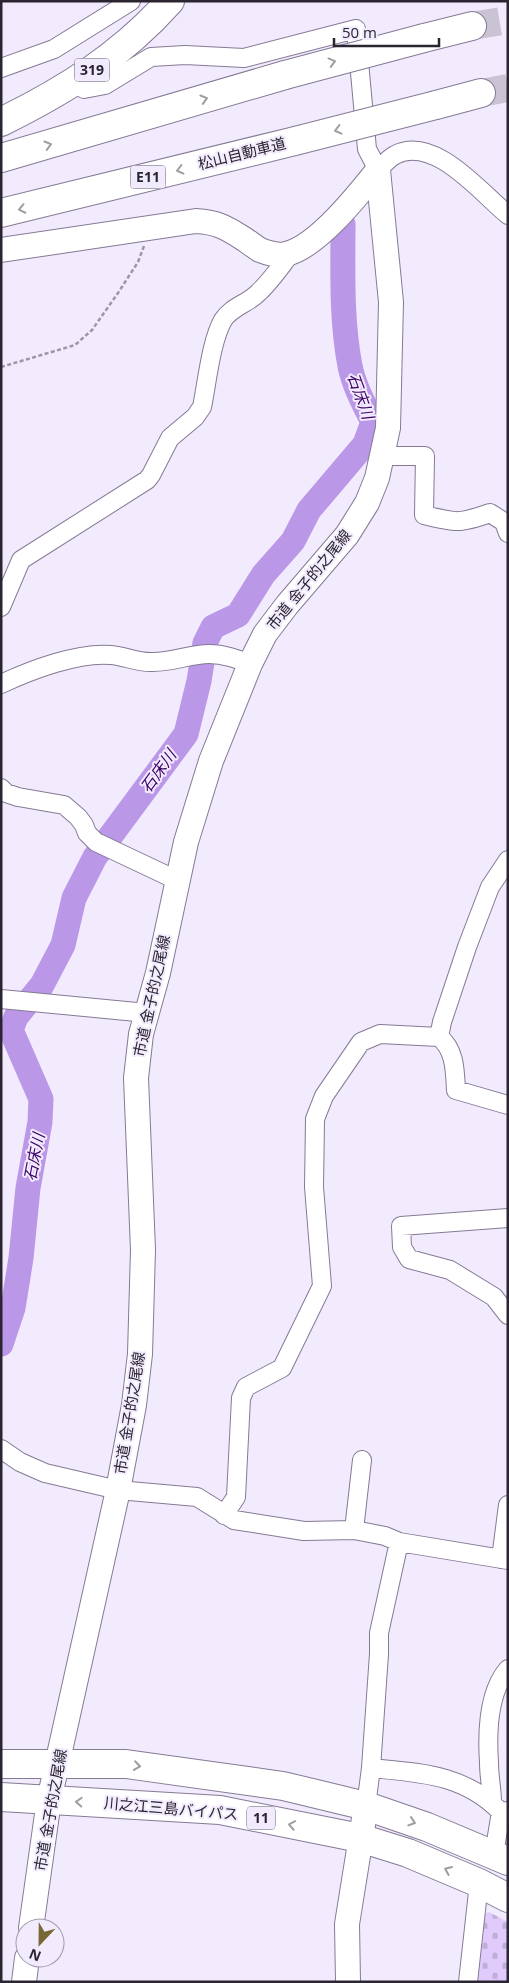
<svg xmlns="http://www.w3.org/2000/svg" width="509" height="1983" font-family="'Open Sans','Noto Sans JP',sans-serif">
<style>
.cemetery{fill:url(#cemetery-stones)}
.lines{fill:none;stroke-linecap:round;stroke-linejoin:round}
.river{stroke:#bb97e8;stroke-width:25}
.highway-tunnel{stroke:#cac3d4;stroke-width:28;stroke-dasharray:28 14;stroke-linecap:butt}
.street-casing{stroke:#857a95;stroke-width:20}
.secondary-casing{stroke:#857a95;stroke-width:26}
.highway-casing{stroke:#857a95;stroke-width:30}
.path{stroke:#9d96a6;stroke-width:2.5;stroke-dasharray:4 2.5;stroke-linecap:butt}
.street{stroke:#fff;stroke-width:18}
.secondary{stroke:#fff;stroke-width:24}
.highway{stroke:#fff;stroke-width:28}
.highway-bridge-casing{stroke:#857a95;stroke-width:30;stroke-linecap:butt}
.highway-bridge{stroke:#fff;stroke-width:28}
.oneway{stroke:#9f9da2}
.labels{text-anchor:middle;stroke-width:4;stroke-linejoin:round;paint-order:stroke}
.shield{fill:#f2eafd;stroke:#66606e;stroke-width:1}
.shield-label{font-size:14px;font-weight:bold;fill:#2a2530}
.street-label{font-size:15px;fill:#2a2530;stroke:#f2eafd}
.water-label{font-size:16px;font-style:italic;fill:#3d0266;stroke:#f2eafd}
</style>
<defs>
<pattern id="cemetery-stones" width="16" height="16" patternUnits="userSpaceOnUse" patternTransform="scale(1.25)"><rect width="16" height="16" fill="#e0cbfc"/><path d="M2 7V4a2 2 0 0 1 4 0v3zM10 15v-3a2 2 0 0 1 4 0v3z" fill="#c0aed8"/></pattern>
</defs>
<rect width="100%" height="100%" fill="#f2eafd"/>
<!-- cemetery -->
<path class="cemetery" d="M489 1912 508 1922V1982H472L477 1916Z"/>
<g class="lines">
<!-- river -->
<path class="river" d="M1 1344 13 1308 21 1258 28 1188 40 1122 41 1099 11 1030 16 1017 42 985 63 945 74 898 95 857 186 734 199 681 205 643 213 627 238 615 263 575 293 541 309 510 365 444 373 422C364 404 354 386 350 366 341 319 343 271 343 224"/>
<!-- highway-tunnel -->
<path class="highway-tunnel" d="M472 26 508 20
M481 93 508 88"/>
<defs>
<path id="street" d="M1 68 54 49 131 1
M74 83 84 89 105 85 151 57 185 55 244 58 356 29 367 149 378 170C383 165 389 158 395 155 434 134 481 193 508 215
M383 456H425L424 515C456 523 459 524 490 513L504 522 508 533
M1 607 21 560 147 480 151 475 170 438 195 417 202 407C207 383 211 341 223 320 232 306 248 304 259 292 271 281 281 266 291 253
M1 684C31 670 78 652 111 655 125 656 138 663 153 662 173 662 191 654 209 654 224 654 237 659 250 664
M1 788 6 793 18 797 64 805 78 817 84 825 87 833 96 842 168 876
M1 999 147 1013
M439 1037 442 1022 467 947 490 887 508 860
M508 1218 401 1226 402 1247 409 1259 450 1270 494 1297 508 1315
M1 1449 20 1462 45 1473 118 1490 197 1497 234 1520 304 1531 354 1530 385 1536 399 1542 508 1560
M224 1515 236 1497 241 1398 246 1387 282 1368 322 1286 314 1187 315 1119 324 1096 361 1042 380 1034 439 1037C455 1049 455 1071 456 1090L508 1105
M354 1530 362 1460
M501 1559 508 1505
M371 1768C421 1773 464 1774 501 1812
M492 1802C492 1789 489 1777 489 1763 487 1733 488 1692 508 1669
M366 1806 371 1768 379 1654V1633L399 1542
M494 1854 501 1812 508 1811
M468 1982 479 1883"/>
<path id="secondary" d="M1 250 196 221C217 222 227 228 244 239 250 243 255 247 260 250 267 253 279 256 286 254 317 247 358 195 378 170
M31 1928 49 1800 118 1490 134 1405 140 1354 143 1250 136 1078 141 1034 158 973 186 842 211 761 250 664 265 634 287 605 347 535 367 503 377 478 388 428 391 302 378 170
M24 1982 27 1958
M348 1982 347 1924 366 1806"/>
<path id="highway" d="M424 38 472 26
M436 105 481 93
M1 122C66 90 122 55 170 1
M1 158 285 75
M1 213 295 141
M1 1764H126L283 1786 366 1806 427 1827 508 1861
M1 1797 220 1810 360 1838 408 1853 479 1883 508 1898"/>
</defs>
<!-- street casing -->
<use href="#street" class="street-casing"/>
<!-- secondary casing -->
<use href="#secondary" class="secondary-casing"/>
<!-- highway casing -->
<use href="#highway" class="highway-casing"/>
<!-- path -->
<path class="path" d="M1 367 75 345 92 330 118 293 138 262 144 246"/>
<!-- street -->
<use href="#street" class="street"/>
<!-- secondary -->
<use href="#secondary" class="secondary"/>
<!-- highway -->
<use href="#highway" class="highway"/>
<defs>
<path id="highway-bridge" d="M285 75 424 38
M295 141 436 105"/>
</defs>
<!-- highway-bridge casing -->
<use href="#highway-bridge" class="highway-bridge-casing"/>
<!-- highway-bridge -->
<use href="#highway-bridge" class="highway-bridge"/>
</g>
<!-- one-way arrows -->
<defs><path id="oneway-chevron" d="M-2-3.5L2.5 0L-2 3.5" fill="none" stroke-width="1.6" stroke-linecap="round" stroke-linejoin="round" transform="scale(1.25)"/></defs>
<g class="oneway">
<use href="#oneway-chevron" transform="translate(332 62) rotate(-15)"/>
<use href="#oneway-chevron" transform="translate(204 99) rotate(-16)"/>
<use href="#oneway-chevron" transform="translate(338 130) rotate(166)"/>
<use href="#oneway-chevron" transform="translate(48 145) rotate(-16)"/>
<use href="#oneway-chevron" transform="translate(180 170) rotate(166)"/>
<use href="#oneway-chevron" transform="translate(22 209) rotate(168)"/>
<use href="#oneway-chevron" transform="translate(137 1766) rotate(8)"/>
<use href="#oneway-chevron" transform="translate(79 1802) rotate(-177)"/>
<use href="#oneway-chevron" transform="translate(412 1822) rotate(18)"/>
<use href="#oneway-chevron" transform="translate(292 1825) rotate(-169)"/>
<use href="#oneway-chevron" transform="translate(448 1870) rotate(-157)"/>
</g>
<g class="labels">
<!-- shield labels -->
<g class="shield">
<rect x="74.5" y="58.5" width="35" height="23" rx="4"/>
<rect x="130.5" y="165.5" width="35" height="23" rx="4"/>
<rect x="247" y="1806.5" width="28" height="23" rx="4"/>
</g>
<g class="shield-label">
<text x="92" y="75">319</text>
<text x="148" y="182">E11</text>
<text x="261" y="1823">11</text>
</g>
<!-- street labels -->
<g class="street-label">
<text transform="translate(242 154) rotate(-14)" y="5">松山自動車道</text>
<text transform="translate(309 580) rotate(-51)" y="5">市道 金子的之尾線</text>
<text transform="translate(152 996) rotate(-78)" y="5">市道 金子的之尾線</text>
<text transform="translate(130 1413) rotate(-81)" y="5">市道 金子的之尾線</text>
<text transform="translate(171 1809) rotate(5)" y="5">川之江三島バイパス</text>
<text transform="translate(51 1810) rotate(-80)" y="5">市道 金子的之尾線</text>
</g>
<!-- water labels -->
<g class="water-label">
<text transform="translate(361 396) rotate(70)" y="6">石床川</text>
<text transform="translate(158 771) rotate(-54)" y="6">石床川</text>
<text transform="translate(34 1157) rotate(-79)" y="6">石床川</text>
</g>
</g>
<!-- border -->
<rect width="509" height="1983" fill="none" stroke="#2a2530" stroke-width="5"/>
<!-- north arrow -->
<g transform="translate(40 1943) rotate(202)"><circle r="24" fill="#f2eafd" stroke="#a29bab"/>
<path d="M0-4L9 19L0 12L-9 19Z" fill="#766735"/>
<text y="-8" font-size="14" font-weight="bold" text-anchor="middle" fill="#2a2530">N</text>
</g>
<!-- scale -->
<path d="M334 38v8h105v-8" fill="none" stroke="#2a2530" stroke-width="2.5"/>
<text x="342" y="38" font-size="15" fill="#2a2530" stroke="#f2eafd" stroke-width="4" paint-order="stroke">50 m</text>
</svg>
